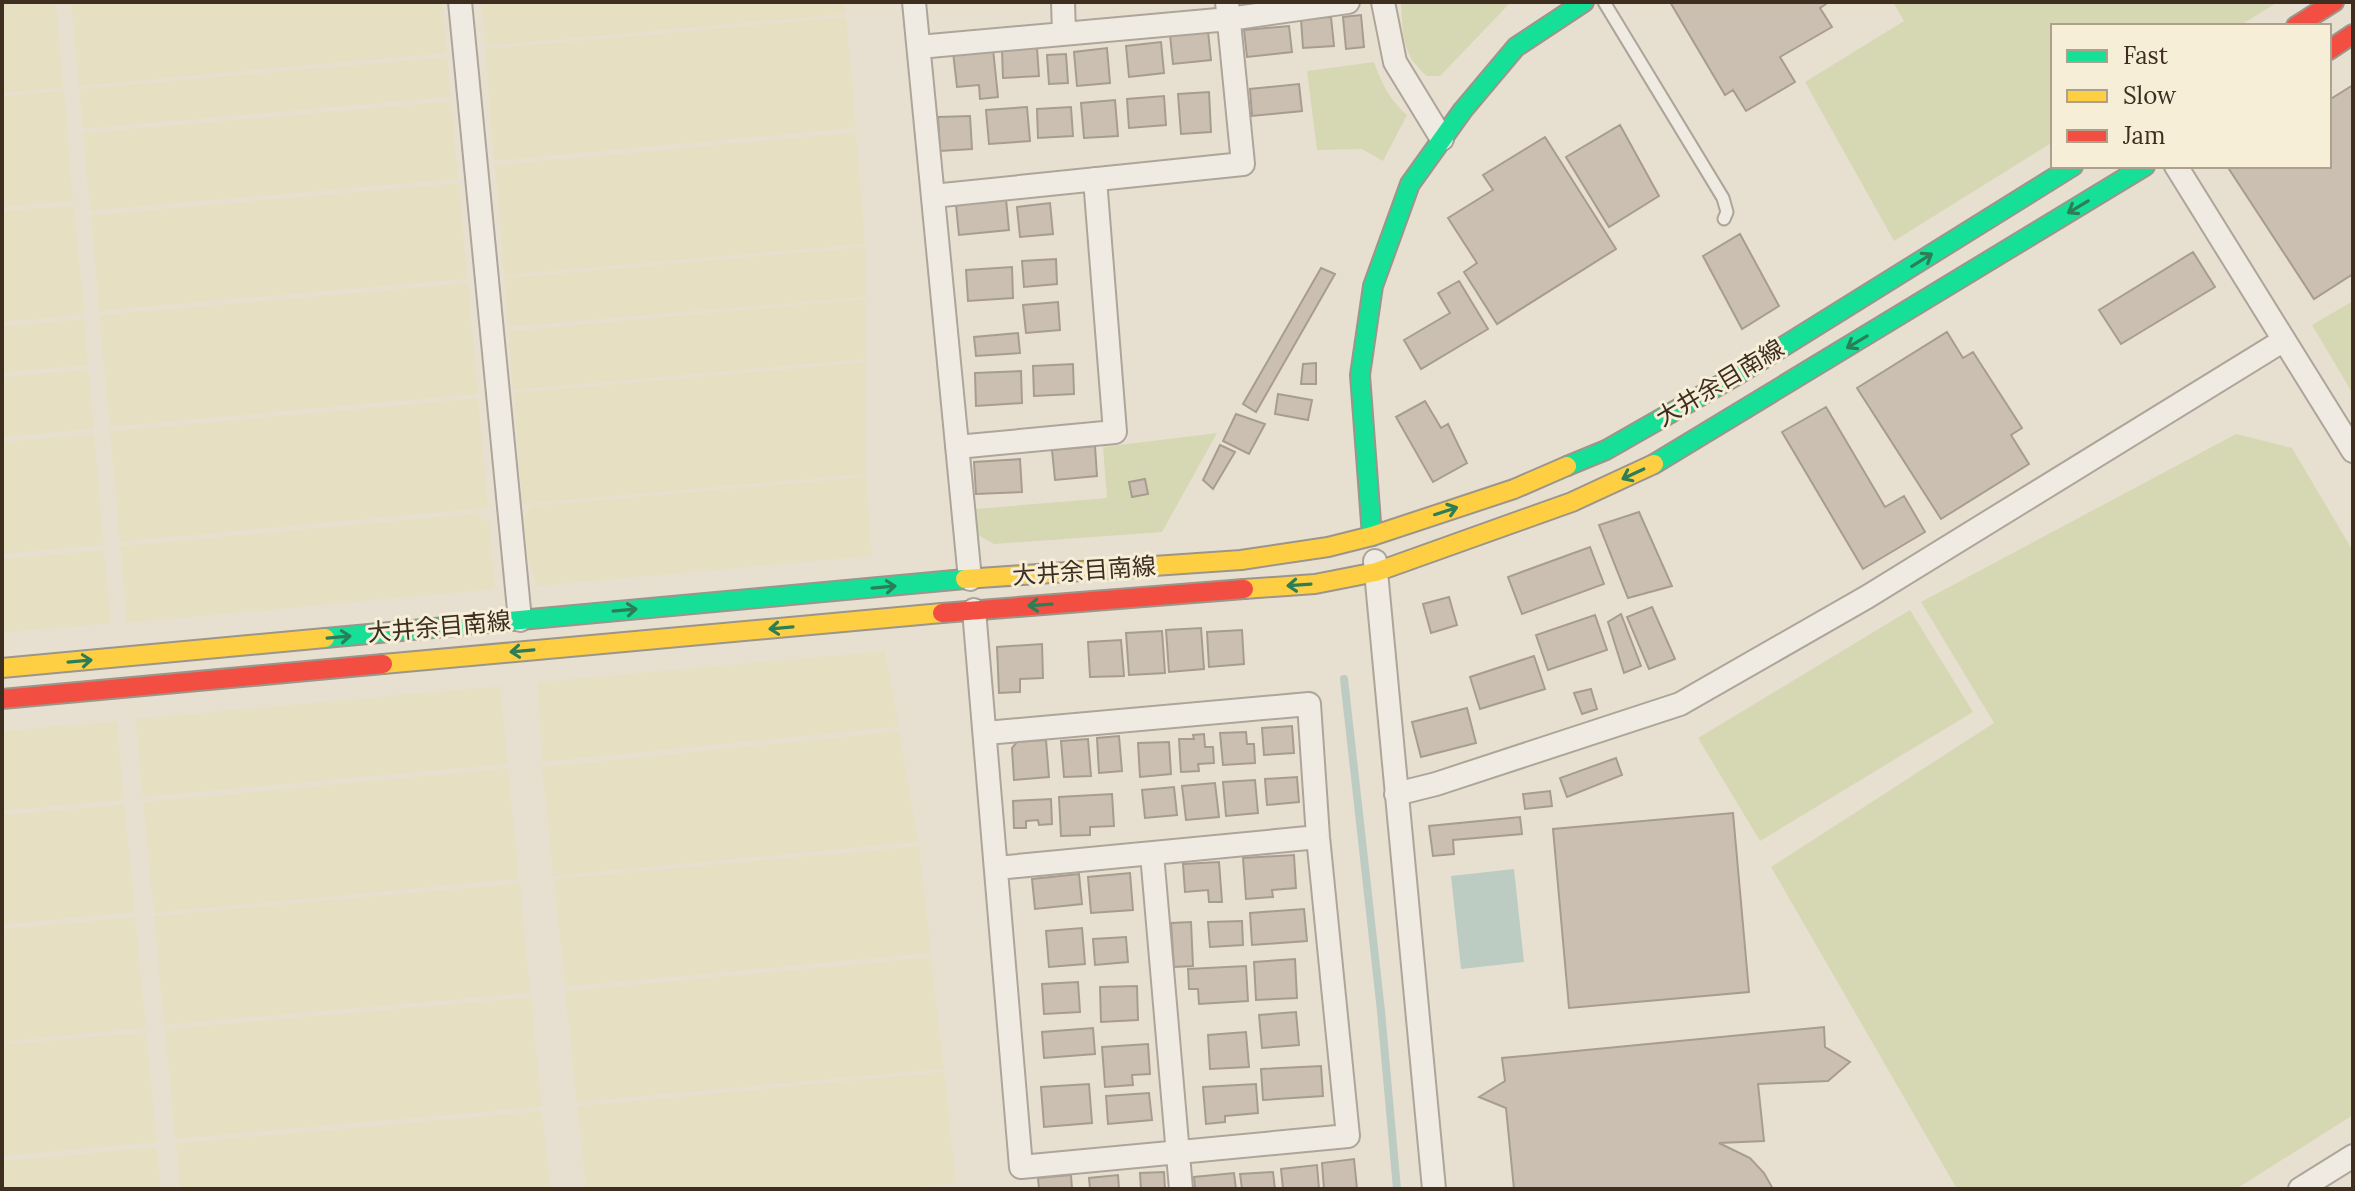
<svg xmlns="http://www.w3.org/2000/svg" width="2355" height="1191" font-family="Lora,'Noto Sans JP',serif">
<style>
.farmland{fill:#e6dfc2}
.green{fill:#d6d7b3}
.water{fill:#bcccc2}
.lines{fill:none;stroke-linecap:round;stroke-linejoin:round}
.stream{stroke:#bcccc2;stroke-width:8}
.building{fill:#cbbfb2;stroke:#a89c90;stroke-width:2}
.lane-casing{stroke:#ada599;stroke-width:15}
.street-casing{stroke:#ada599;stroke-width:26}
.fast-casing{stroke:#9c958a;stroke-width:22}
.slow-casing{stroke:#9c958a;stroke-width:22}
.jam-casing{stroke:#9c958a;stroke-width:22}
.lane{stroke:#efebe3;stroke-width:11}
.street{stroke:#efebe3;stroke-width:22}
.fast{stroke:#16e098;stroke-width:18}
.slow{stroke:#ffcf43;stroke-width:18}
.jam{stroke:#f24e42;stroke-width:18}
.oneway{stroke:#2b7e56}
.labels{text-anchor:middle;stroke-width:6;stroke-linejoin:round;paint-order:stroke}
.street-label{font-size:24px;fill:#3d2e20;stroke:#f7eed8}
</style>
<rect width="100%" height="100%" fill="#e7e0d1"/>
<!-- farmland -->
<path class="farmland" d="M2 2H56L63 88 2 93Z
M71 2H442L447 53 79 86Z
M481 2H845L846 14 485 46Z
M846 17 856 128 494 161 485 49Z
M447 57 451 97 83 129 79 89Z
M64 91 73 201 2 207V96Z
M451 101 458 179 90 211 83 133Z
M856 132 865 244 504 275 495 165Z
M459 183 467 279 99 311 91 215Z
M74 205 84 315 2 322V211Z
M865 247V297L508 327 504 278Z
M468 283 478 394 110 427 99 315Z
M865 299 866 359 513 390 508 331Z
M84 319 88 365 2 373V326Z
M866 362V474L522 504 514 393Z
M88 369 94 429 2 437V377Z
M478 398 488 508 120 542 110 431Z
M94 434 104 545 2 554V442Z
M866 477 872 556 536 586 527 552 524 517 531 506Z
M480 513 481 521 489 520 495 589 127 623 120 546Z
M104 550 111 623 2 633V559Z
M885 651 899 727 542 762 537 682Z
M500 686 508 764 143 797 135 719Z
M117 721 124 800 2 811V731Z
M899 731 918 842 553 876 542 767Z
M508 768 519 879 154 913 143 802Z
M124 804 135 912 2 925V815Z
M919 846 931 953 565 987 554 879Z
M520 883 530 993 164 1025 154 916Z
M135 917 146 1028 2 1042V929Z
M931 957 944 1069 577 1102 565 991Z
M531 997 542 1107 175 1139 165 1029Z
M146 1032 157 1142 2 1156V1045Z
M944 1072 956 1183 893 1189H586L577 1106Z
M542 1111 550 1189H180L176 1143Z
M157 1147 161 1189H2V1161Z"/>
<!-- green -->
<path class="green" d="M1401 2H1511L1440 76H1427C1401 54 1403 34 1401 2Z
M1893 2H2278L2239 26H2053V142L1894 241 1805 82 1904 21Z
M1374 62C1382 84 1389 99 1407 115L1383 161 1362 149 1317 150 1307 71Z
M2353 301V394L2312 325Z
M1217 433 1162 532 994 544 978 535 975 509 1107 498 1103 447Z
M2236 434 2292 448 2353 551V1115L2236 1189H1957L1771 867 1994 723 1921 602Z
M1910 610 1973 712 1760 841 1698 738Z"/>
<!-- water -->
<path class="water" d="M1514 869 1524 962 1461 969 1451 876Z"/>
<g class="lines">
<!-- stream -->
<path class="stream" d="M1344 679 1381 1011 1397 1189"/>
</g>
<!-- building -->
<path class="building" d="M1670 2H1829L1820 8 1832 27 1780 57 1795 82 1746 111 1733 90 1725 95Z
M1361 15 1364 47 1346 49 1343 17Z
M1331 17 1334 46 1303 48 1301 19Z
M1289 26 1292 52 1247 57 1244 30Z
M1208 31 1211 60 1173 64 1170 35Z
M1161 42 1164 73 1129 77 1126 46Z
M1037 48 1039 76 1003 78 1002 50Z
M1107 48 1110 83 1077 86 1074 52Z
M993 49 998 97 980 99 979 85 957 87 953 52Z
M1066 54 1068 83 1049 84 1047 55Z
M1299 84 1302 111 1252 116 1250 89Z
M2353 85V274L2314 299 2227 166H2329V100Z
M1209 92 1211 132 1181 134 1178 94Z
M1164 96 1166 125 1129 128 1127 99Z
M1115 100 1118 136 1084 138 1081 103Z
M1027 107 1030 141 989 144 986 110Z
M1071 107 1073 136 1038 138 1037 109Z
M970 116 972 149 940 151 938 117Z
M1620 125 1659 196 1609 227 1566 157Z
M1545 137 1616 249 1497 324 1464 272 1477 263 1448 218 1493 190 1483 175Z
M1006 199 1009 230 959 235 956 205Z
M1050 203 1053 234 1020 237 1017 207Z
M1740 234 1779 306 1742 329 1703 256Z
M2193 252 2215 287 2121 344 2099 310Z
M1056 259 1057 284 1024 287 1022 261Z
M1012 267 1013 298 968 301 966 270Z
M1321 268 1335 274 1256 412 1243 404Z
M1459 281 1488 329 1421 369 1404 340 1450 313 1438 293Z
M1058 302 1060 330 1026 333 1023 305Z
M1947 332 1963 358 1973 352 2022 428 2011 435 2029 464 1941 519 1857 388Z
M1018 333 1020 353 976 356 974 337Z
M1316 363V384H1301L1303 364Z
M1073 364 1074 394 1034 396 1033 366Z
M1021 371 1022 403 976 406 975 373Z
M1278 394 1312 400 1308 420 1275 414Z
M1425 401 1441 428 1448 424 1467 463 1433 482 1396 417Z
M1826 407 1885 507 1904 496 1925 532 1863 569 1782 432Z
M1236 414 1265 424 1249 454 1223 441Z
M1220 445 1235 452 1213 489 1203 480Z
M1095 446 1097 476 1055 480 1052 450Z
M1020 459 1022 492 976 494 974 462Z
M1145 479 1148 494 1132 497 1129 482Z
M1639 512 1672 586 1628 598 1599 525Z
M1590 547 1604 584 1522 614 1508 577Z
M1449 597 1457 625 1431 633 1423 604Z
M1652 607 1675 659 1649 669 1627 617Z
M1621 614 1641 666 1624 673 1608 622Z
M1595 615 1607 650 1548 670 1536 635Z
M1201 628 1204 669 1169 672 1166 630Z
M1242 630 1244 664 1209 667 1207 632Z
M1162 631 1165 673 1129 675 1126 633Z
M1121 640 1124 676 1090 677 1088 642Z
M1042 644 1043 678 1020 679V692L999 693 997 647Z
M1534 656 1545 689 1480 709 1470 677Z
M1591 689 1597 709 1582 714 1574 693Z
M1467 708 1476 743 1421 757 1412 722Z
M1292 726 1294 753 1264 755 1262 728Z
M1246 732 1247 744H1254L1255 763 1223 765 1220 733Z
M1204 734 1205 747H1213L1214 763 1198 764 1199 771 1181 772 1179 739H1194L1193 735Z
M1119 736 1122 771 1099 773 1097 738Z
M1088 739 1091 776 1064 777 1061 741Z
M1046 740 1049 777 1014 780 1012 748 1017 742Z
M1169 742 1171 774 1140 777 1138 743Z
M1616 758 1622 775 1567 797 1560 778Z
M1297 777 1299 802 1267 805 1265 779Z
M1255 780 1258 813 1226 816 1223 782Z
M1215 783 1219 817 1186 820 1182 786Z
M1174 787 1177 815 1145 818 1142 790Z
M1550 791 1552 806 1525 809 1523 794Z
M1112 794 1114 826 1090 827V835L1061 836 1059 797Z
M1051 799 1052 824 1039 825 1038 820 1026 821V828H1014L1013 801Z
M1733 813 1749 992 1569 1008 1553 829Z
M1520 817 1522 834 1453 840 1454 854 1433 856 1429 826Z
M1294 855 1296 888 1272 890 1273 897 1246 899 1243 858Z
M1219 862 1222 902H1209L1208 890 1185 892 1183 864Z
M1130 873 1133 910 1091 913 1088 877Z
M1079 874 1082 904 1035 909 1032 879Z
M1304 909 1307 941 1252 945 1250 913Z
M1242 921 1243 945 1210 947 1208 922Z
M1191 922 1193 966 1174 967 1171 923Z
M1082 928 1085 964 1049 967 1046 931Z
M1126 937 1128 962 1095 965 1093 939Z
M1295 959 1297 998 1256 1000 1254 962Z
M1246 966 1248 1001 1199 1004 1198 989H1189L1188 969Z
M1078 982 1080 1012 1044 1014 1042 984Z
M1137 986 1138 1020 1101 1022 1100 987Z
M1296 1012 1299 1045 1262 1048 1259 1015Z
M1824 1027 1825 1047 1850 1062 1828 1081 1758 1084 1764 1141 1719 1143 1750 1158 1764 1173 1773 1189H1514L1506 1108 1479 1097 1505 1081 1502 1058Z
M1093 1028 1095 1054 1044 1058 1042 1032Z
M1246 1032 1249 1067 1210 1069 1208 1035Z
M1148 1044 1150 1074 1132 1075 1133 1085 1105 1087 1102 1047Z
M1321 1066 1323 1096 1263 1100 1261 1069Z
M1089 1084 1092 1123 1044 1127 1041 1087Z
M1256 1084 1258 1113 1225 1116V1122L1206 1124 1203 1087Z
M1149 1093 1152 1120 1108 1124 1106 1096Z
M1354 1159 1357 1189H1324L1322 1163Z
M1317 1165 1319 1189H1283L1281 1169Z
M1164 1172 1165 1189H1141L1140 1173Z
M1273 1172 1275 1189H1242L1240 1174Z
M1234 1173 1236 1189H1195L1194 1177Z
M1071 1175 1072 1189H1039L1038 1178Z
M1118 1175 1119 1189H1090L1089 1178Z"/>
<g class="lines">
<defs>
<path id="lane" d="M1604 2 1723 198 1727 212 1724 219"/>
<path id="street" d="M460 2 520 620
M914 2 970 579
M1063 2 1064 33
M1383 2 1395 62 1442 139
M919 47 1229 19 1348 2
M2176 166 2353 451
M933 196 1243 164 1227 2
M957 447 1115 432 1095 179
M1375 561 1434 1189
M974 610 1021 1167 1348 1136 1318 837 1309 704 986 733
M1396 794 1436 784 1680 704 1867 597 2284 340
M1152 854 1181 1189
M997 868 1318 837
M2300 1189 2353 1156"/>
<path id="fast" d="M1654 464 2145 166
M1567 466 1606 450 1739 374 2073 166
M1372 536 1360 375 1373 286 1410 184 1463 110 1516 47 1584 2
M325 638 965 579"/>
<path id="slow" d="M965 579 1241 560 1328 547 1372 536 1514 489 1567 466
M1244 589 1315 584 1376 572 1572 502 1654 464
M383 664 942 613
M2 668 325 638"/>
<path id="jam" d="M2296 26 2334 2
M2329 50 2353 34
M942 613 1244 589
M2 699 383 664"/>
</defs>
<!-- lane casing -->
<use href="#lane" class="lane-casing"/>
<!-- street casing -->
<use href="#street" class="street-casing"/>
<!-- fast casing -->
<use href="#fast" class="fast-casing"/>
<!-- slow casing -->
<use href="#slow" class="slow-casing"/>
<!-- jam casing -->
<use href="#jam" class="jam-casing"/>
<!-- lane -->
<use href="#lane" class="lane"/>
<!-- street -->
<use href="#street" class="street"/>
<!-- fast -->
<use href="#fast" class="fast"/>
<!-- slow -->
<use href="#slow" class="slow"/>
<!-- jam -->
<use href="#jam" class="jam"/>
</g>
<!-- one-way arrows -->
<defs><path id="oneway-shaft" d="M-6 0H5M1.5-3L5.5 0L1.5 3" fill="none" stroke-width="1.6" stroke-linecap="round" stroke-linejoin="round" transform="scale(2)"/></defs>
<g class="oneway">
<use href="#oneway-shaft" transform="translate(2078 207) rotate(149)"/>
<use href="#oneway-shaft" transform="translate(1922 260) rotate(-32)"/>
<use href="#oneway-shaft" transform="translate(1857 342) rotate(149)"/>
<use href="#oneway-shaft" transform="translate(1633 474) rotate(155)"/>
<use href="#oneway-shaft" transform="translate(1446 511) rotate(-18)"/>
<use href="#oneway-shaft" transform="translate(1299 585) rotate(176)"/>
<use href="#oneway-shaft" transform="translate(884 587) rotate(-5)"/>
<use href="#oneway-shaft" transform="translate(1040 605) rotate(176)"/>
<use href="#oneway-shaft" transform="translate(625 610) rotate(-5)"/>
<use href="#oneway-shaft" transform="translate(781 628) rotate(175)"/>
<use href="#oneway-shaft" transform="translate(339 637) rotate(-5)"/>
<use href="#oneway-shaft" transform="translate(522 651) rotate(175)"/>
<use href="#oneway-shaft" transform="translate(80 661) rotate(-5)"/>
</g>
<g class="labels">
<!-- street labels -->
<g class="street-label">
<text transform="translate(1720 383) rotate(-31)" y="8">大井余目南線</text>
<text transform="translate(1084 571) rotate(-4)" y="8">大井余目南線</text>
<text transform="translate(439 627) rotate(-5)" y="8">大井余目南線</text>
</g>
</g>
<!-- border -->
<rect width="2355" height="1191" fill="none" stroke="#3d2e20" stroke-width="8"/>
<!-- legend -->
<rect x="2051" y="24" width="280" height="144" fill="#f7eed8" stroke="#ada18e" stroke-width="2"/>
<rect x="2067" y="50" width="40" height="12" fill="#16e098" stroke="#ada18e" stroke-width="2"/>
<text x="2123" y="64" font-size="24" fill="#3d2e20">Fast</text>
<rect x="2067" y="90" width="40" height="12" fill="#ffcf43" stroke="#ada18e" stroke-width="2"/>
<text x="2123" y="104" font-size="24" fill="#3d2e20">Slow</text>
<rect x="2067" y="130" width="40" height="12" fill="#f24e42" stroke="#ada18e" stroke-width="2"/>
<text x="2123" y="144" font-size="24" fill="#3d2e20">Jam</text>
</svg>
